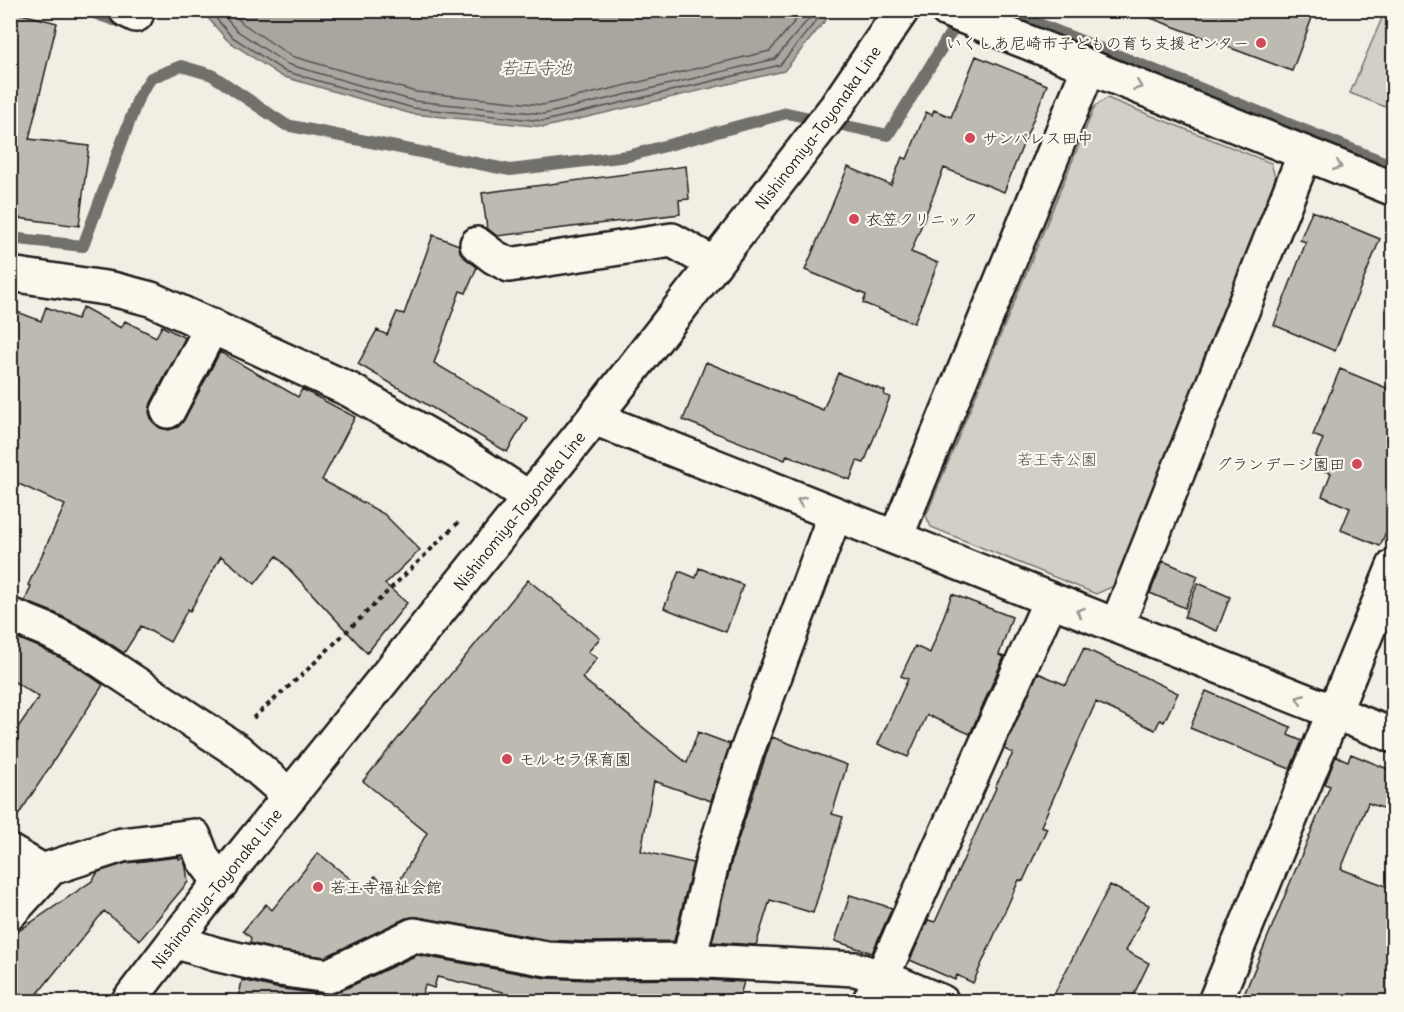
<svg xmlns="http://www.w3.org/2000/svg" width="1404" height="1012" font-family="Delius,'Klee One',sans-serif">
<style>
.green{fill:#d2cfc6;stroke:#777671;stroke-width:1.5}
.water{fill:#a9a6a0;stroke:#716f6b;stroke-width:1.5}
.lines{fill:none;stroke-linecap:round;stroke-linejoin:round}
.shore{stroke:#545351;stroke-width:1.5}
.stream{stroke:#716f6b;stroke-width:12}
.building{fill:#bdbab1;stroke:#1c1c1c;stroke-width:1.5}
.street-casing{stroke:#1c1c1c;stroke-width:38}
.secondary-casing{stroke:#1c1c1c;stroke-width:38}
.path{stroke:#1c1c1c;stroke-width:4;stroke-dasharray:4.5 4.5;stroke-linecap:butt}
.street{stroke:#fbf7ec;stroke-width:33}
.secondary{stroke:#fbf7ec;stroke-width:33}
.oneway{stroke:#97948e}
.poi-dot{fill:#d1495b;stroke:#fbf7ec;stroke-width:2}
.labels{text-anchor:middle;stroke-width:4.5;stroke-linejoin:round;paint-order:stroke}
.poi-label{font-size:16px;fill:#1c1c1c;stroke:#fbf7ec;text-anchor:start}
.street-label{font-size:16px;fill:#1c1c1c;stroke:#fbf7ec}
.park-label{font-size:16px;fill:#53524f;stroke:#fbf7ec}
.water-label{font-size:18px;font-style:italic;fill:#545351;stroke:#fbf7ec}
</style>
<rect width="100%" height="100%" fill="#f2eee4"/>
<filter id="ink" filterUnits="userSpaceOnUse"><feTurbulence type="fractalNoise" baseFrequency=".0167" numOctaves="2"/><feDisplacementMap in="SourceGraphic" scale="12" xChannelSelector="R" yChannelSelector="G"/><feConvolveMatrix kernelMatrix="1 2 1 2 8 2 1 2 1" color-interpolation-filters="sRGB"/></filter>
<g filter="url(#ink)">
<!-- green -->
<path class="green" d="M1385 11H1393V110L1350 93Z
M1107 98 1271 163 1276 180 1114 586 1096 594 931 527 926 516 1095 106Z"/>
<!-- water -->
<path class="water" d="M202 11V10L833 11 784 71 545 127 412 114 281 76 227 40Z"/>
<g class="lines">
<!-- shore -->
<path class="shore" d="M209 10 231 36 284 71 413 108 544 121 780 65 825 10
M219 10 236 30 287 64 414 101 544 114 775 59 816 10
M231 10 242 23 291 56 416 92 543 105 770 51 804 10"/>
<!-- stream -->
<path class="stream" d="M86 10 114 20
M1004 10 1394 166
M10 238 83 246 139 96 151 78 181 66 212 75 286 125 510 170 628 156 787 113 888 135 961 16"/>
</g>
<!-- building -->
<path class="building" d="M1141 10H1315L1292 71 1140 14Z
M10 11 57 23 29 139 89 146 79 226 10 217Z
M976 56 1047 85 1004 192 944 168 911 252 938 263 914 323 863 303 866 295 805 270 848 167 891 185 902 157 907 159 926 112 932 115 934 110 951 117Z
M686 166 689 199 679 200 680 214 497 236 487 228 482 193Z
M1312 211 1380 239 1335 351 1274 325 1306 242 1300 240Z
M433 235 459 245 460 252 465 258 477 267 466 293 460 291 434 363 527 418 507 452 358 364 377 330 387 335 397 312 404 314Z
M46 307 77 319 83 307 121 328 125 321 156 337 162 326 185 338 151 403 149 412 152 421 160 428 169 430 178 427 184 420 220 352 298 397 302 389 355 417 322 480 384 514 420 550 385 584 407 603 367 653 277 556 255 584 221 556 190 611 188 609 170 642 141 626 124 653 91 631 55 613 25 601 31 586 28 585 65 505 10 480V309L41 321Z
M706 362 823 410 838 373 885 391 884 395 890 397 864 463 857 461 850 480 787 455 785 460 683 420Z
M1340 369 1394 391V513L1380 546 1341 530 1350 508 1322 496 1331 473 1319 469 1322 460 1315 457 1323 439 1313 435Z
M1163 561 1198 576 1185 608 1150 593Z
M699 568 743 585 726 632 664 608 679 571 696 578Z
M528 580 600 638 588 652 597 658 582 678 687 763 698 732 730 744 711 801 654 781 641 851 693 863 674 941 589 942 549 940 417 917 406 918 325 957 282 951 250 943 251 938 243 931 266 904 272 910 318 853 363 889 375 876 393 892 427 833 363 781Z
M1198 583 1230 597 1217 631 1184 617Z
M952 594 1012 617 999 655 1004 657 970 734 927 715 908 757 878 744 908 679 901 676 915 646 930 653Z
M10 635 39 647 73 664 103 685 10 828V739L39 697 10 679Z
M1084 648 1178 693 1164 722 1160 720 1155 730 1096 702 1041 826 1047 828 1023 881 1019 880 973 983 957 975 955 980 910 960 928 920 935 922 996 788 995 787 1013 753 1004 749 1038 673 1066 685Z
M1206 691 1291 727 1288 735 1302 741 1290 769 1190 728Z
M772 737 847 765 832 814 843 817 813 913 770 900 756 945 712 942 733 855Z
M1351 754 1390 770 1387 777 1394 780V812L1368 803 1341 869 1394 889V1002H1241L1330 786 1325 784 1336 756 1348 761Z
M179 857V859L183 858 186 867 188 882 140 940 104 911 31 1002H10V937L92 881 98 872 126 863Z
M1110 885 1149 905 1126 951 1149 963 1130 1002H1050Z
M850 895 892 908 872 953 835 941Z
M417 955 546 978 589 980 689 979 744 982 738 1002H500L503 992 437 977 434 988 425 985 420 1002H238L242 980 276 988 326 995 336 993Z"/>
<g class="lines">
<defs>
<path id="street" d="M126 10 136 15 138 10
M947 10 1394 189
M477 244 494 257 509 265 672 240 714 264
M10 274 112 289 151 299 350 390 466 457 529 498
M168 411 212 326
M594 418 1394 736
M896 537 1089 67
M10 615 47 630 82 648 238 751 290 796
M1117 625 1305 153
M10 852 46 873
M10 913 51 868 122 845 194 836 203 859 221 883
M175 941 215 954 279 969 328 976 414 935 547 959 589 961 689 960 855 969 882 977 942 1002
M689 960 715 850 744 759 835 514
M869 1002 882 977 1050 601
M1215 1002 1394 566"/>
<g id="secondary">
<path id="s1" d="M128 1002 206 900 594 418 758 208 836 107 902 10"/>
</g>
</defs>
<!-- street casing -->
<use href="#street" class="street-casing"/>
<!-- secondary casing -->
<use href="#secondary" class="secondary-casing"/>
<!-- path -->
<path class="path" d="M253 718 304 673 459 522"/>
<!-- street -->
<use href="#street" class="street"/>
<!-- secondary -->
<use href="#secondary" class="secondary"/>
</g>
<!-- one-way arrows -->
<defs><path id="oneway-chevron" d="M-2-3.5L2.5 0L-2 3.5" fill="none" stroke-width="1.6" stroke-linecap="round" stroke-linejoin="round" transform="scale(1.5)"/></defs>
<g class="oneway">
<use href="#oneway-chevron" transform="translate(1138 86) rotate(22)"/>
<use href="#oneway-chevron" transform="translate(1338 166) rotate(22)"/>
<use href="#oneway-chevron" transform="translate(801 501) rotate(-158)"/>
<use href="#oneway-chevron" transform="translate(1080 612) rotate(-160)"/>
<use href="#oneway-chevron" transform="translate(1300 699) rotate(-158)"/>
</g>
</g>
<!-- markers -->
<g class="poi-dot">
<circle cx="1261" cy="43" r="6"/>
<circle cx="970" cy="138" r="6"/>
<circle cx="854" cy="219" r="6"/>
<circle cx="1357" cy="464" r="6"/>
<circle cx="507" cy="759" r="6"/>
<circle cx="318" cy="887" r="6"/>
</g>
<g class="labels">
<!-- poi labels -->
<g class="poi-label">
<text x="1249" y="49" text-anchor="end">いくしあ尼崎市子どもの育ち支援センター</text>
<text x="982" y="144">サンパレス田中</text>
<text x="866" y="225">衣笠クリニック</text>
<text x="1345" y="470" text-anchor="end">グランデージ園田</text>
<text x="519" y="765">モルセラ保育園</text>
<text x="330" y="893">若王寺福祉会館</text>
</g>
<!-- street labels -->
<g class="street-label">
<text dy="6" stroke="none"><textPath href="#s1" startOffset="1114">Nishinomiya-Toyonaka Line</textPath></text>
<text dy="6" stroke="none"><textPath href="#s1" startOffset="628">Nishinomiya-Toyonaka Line</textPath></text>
<text dy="6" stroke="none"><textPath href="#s1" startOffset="144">Nishinomiya-Toyonaka Line</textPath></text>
</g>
<!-- park labels -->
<g class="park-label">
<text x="1057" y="465">若王寺公園</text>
</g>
<!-- water labels -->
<g class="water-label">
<text x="536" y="74">若王寺池</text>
</g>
</g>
<!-- margin -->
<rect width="1404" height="1012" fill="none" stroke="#fbf7ec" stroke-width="36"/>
<rect x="18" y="18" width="1368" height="976" fill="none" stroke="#1c1c1c" stroke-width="2" filter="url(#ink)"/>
</svg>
